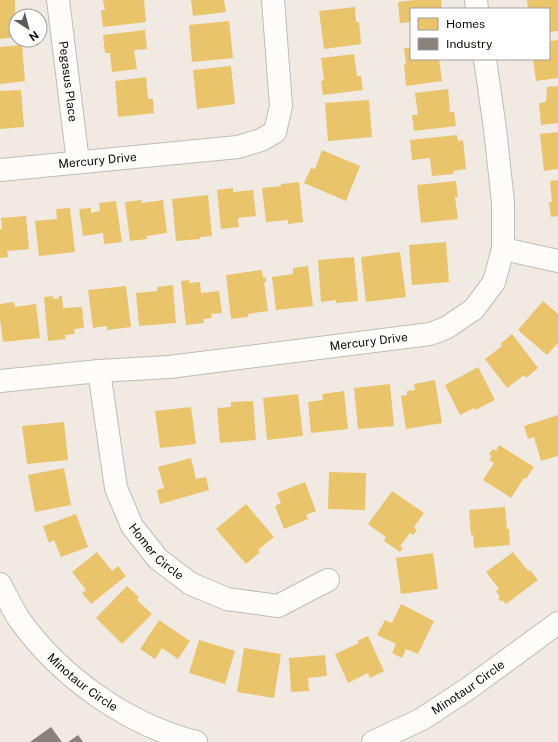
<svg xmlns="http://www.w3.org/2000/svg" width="558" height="742" font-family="'Public Sans',sans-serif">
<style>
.homes{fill:#e9c46a}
.industry{fill:#8a817c}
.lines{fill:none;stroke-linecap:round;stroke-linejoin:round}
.minor-casing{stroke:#c0bcb6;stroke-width:24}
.minor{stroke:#fdfcfb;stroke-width:22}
.labels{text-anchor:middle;stroke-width:4;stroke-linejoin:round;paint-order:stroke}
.street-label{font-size:12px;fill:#0f0c08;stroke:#fff}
</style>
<rect width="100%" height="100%" fill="#f0eae3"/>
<!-- homes -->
<path class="homes" d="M0 0H15L16 37 0 39Z
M103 0H144L146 22 103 27 101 10H105Z
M191 0H224L226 12 193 16Z
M415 0H441L442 9H411V22L400 23 398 2Z
M527 0H558V31L549 32V9H528Z
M355 7 356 22H359L361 44 324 49 319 11Z
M229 21 233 58 192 62 189 25Z
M145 30 147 49 134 50 137 69 112 72 110 53H105L103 35Z
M558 40V78L536 81 533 59H549V41Z
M22 45 25 81 0 84V47Z
M404 48H411V59H439L442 81 406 86 404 64H406Z
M354 54 357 76H361L363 90 323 95 321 81 324 80 321 58Z
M231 66 235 104 197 109 193 70Z
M146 77 148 99H153L154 113 118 117 115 81Z
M558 86V123L541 125 539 103 546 102 547 87Z
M448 89 450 112H454L456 126 414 131 412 115H418L415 93Z
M21 90 24 127 0 129V91Z
M369 100 372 137 328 141 325 103Z
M558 132V169L544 171 540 134Z
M457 135 458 141 463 140 466 169 453 171 454 174 432 176 430 158 412 160 410 140Z
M322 150 360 166 346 201 304 183 311 168 315 169Z
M558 180V216L551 217 549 202H552L550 181Z
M456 181 458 197H455L458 219 421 223 417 185Z
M299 182 303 222 288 224V220L266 222 262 188 281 186V184Z
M233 188V192L253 190 256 216 238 218 239 227 221 229 217 190Z
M208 195 212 236 200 237V239L176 241 172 199Z
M142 200V203L163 200 167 233 146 236 147 239 130 241 125 202Z
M116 201 122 242 104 244 103 233 83 236 79 209 91 208V213L100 211 99 203Z
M70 208 75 252 39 256 35 221 57 219 56 209Z
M26 216 29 249 7 251 8 257 0 258V229H2L1 218Z
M446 242 449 282 412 285 409 245Z
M400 252 406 297 366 302 361 257Z
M354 257 358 301 336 303V300L321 302 318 260Z
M308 266 313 306 276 310 272 277 293 274V268Z
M262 270 263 278 266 277V282H264L268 311 248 314V317L231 319 226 275Z
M189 280V283L200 282 201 293 219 291 222 313 211 314 212 318 203 319 204 323 186 325 181 281Z
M173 285 176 323 139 326 136 293 157 291V287Z
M126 286 131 327 107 330V326L93 328 88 290Z
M53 296V299L59 298V296H62L63 308 82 307 84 328 74 329 75 334 65 335 66 339 48 341 44 297Z
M543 301 558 314V343L547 355 518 330Z
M14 302 15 307 36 304 40 338 3 342 0 319V304Z
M512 334 538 368 526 378 524 375 507 388 485 359 502 346 500 344Z
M478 367 495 400 475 410 474 408 460 415 445 385Z
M435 380 442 423 406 429 401 396 407 395V391L415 390 414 384Z
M390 384 394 426 358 429 354 388Z
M344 391 348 429 311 433 308 402 323 400 322 394Z
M298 394 303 436 267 440 263 398Z
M253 401 256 440 220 443 217 408 231 407V402Z
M191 407 196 444 160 448 155 411Z
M558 415V456L541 461 534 437 528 439 524 426Z
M64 422 68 460 27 464 22 426Z
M499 445 534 467 526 479 524 478 511 498 483 480 494 463 489 460 492 456 489 454 493 449 496 451Z
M191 458 196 479 206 477 209 490 160 504 157 490 164 488 158 467Z
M64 468 71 505 35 512 28 475Z
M329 472 366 473 365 510 328 509Z
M305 482 316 511 306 515 308 519 284 529 275 506 281 503 277 493Z
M392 491 424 513 414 527 417 530 413 535 410 533 400 546 403 548 400 552 384 541 386 537 368 524Z
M246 504 274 537 258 550 260 552 246 564 216 529Z
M505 507 507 529H509L510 545 474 548 473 535H471L469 510Z
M76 514 88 547 61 557 54 540 49 543 43 526Z
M97 552 112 571 118 566 126 576 91 604 82 593 86 590 72 572Z
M513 552 528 571 530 570 538 580 506 604 502 600 500 601 498 598 500 597 496 591 499 589 486 572Z
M433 553 438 589 401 594 396 558Z
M127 586 139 597 137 600 152 614 122 644 96 618Z
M401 604 434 621 418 654 406 649 402 658 392 653 396 644 377 635 385 620 392 623Z
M159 620 190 641 178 659 162 648 155 659 140 649Z
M368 636 384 671 370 678 368 673 348 683 335 654 359 643 357 641Z
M199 640 235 651 225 684 189 673Z
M244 648 281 654 274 698 237 692Z
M325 655 327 676 308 678 309 691 291 692 289 658Z"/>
<!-- industry -->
<path class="industry" d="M51 727 62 742H30Z
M78 735 83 742H68L74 738Z"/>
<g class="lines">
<defs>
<g id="minor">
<path id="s1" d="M58 0 78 162"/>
<path d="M476 0 477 9"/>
<path id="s2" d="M0 170 238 147 261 140 275 132 281 106 273 0"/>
<path d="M503 249 558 261"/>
<path id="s3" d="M99 371 116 488 132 526 158 559 191 584 227 599 278 606 328 580"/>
<path id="s4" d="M0 381 99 371 169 367 430 334 446 328 474 309 494 282 503 249V202L495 129 485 59"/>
<path id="s5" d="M0 584C6 595 12 608 19 619 60 677 128 725 196 742"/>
<path id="s6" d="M373 742 422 719 469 688 558 623"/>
</g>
</defs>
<!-- minor casing -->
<use href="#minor" class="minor-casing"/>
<!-- minor -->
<use href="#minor" class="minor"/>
</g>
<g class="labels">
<!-- street labels -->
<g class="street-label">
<text dy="4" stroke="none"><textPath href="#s1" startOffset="82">Pegasus Place</textPath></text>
<text dy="4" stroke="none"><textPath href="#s2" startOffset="98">Mercury Drive</textPath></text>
<text dy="4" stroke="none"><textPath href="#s4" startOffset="371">Mercury Drive</textPath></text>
<text dy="4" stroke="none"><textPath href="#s3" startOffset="195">Homer Circle</textPath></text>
<text dy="4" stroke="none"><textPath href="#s5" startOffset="130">Minotaur Circle</textPath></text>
<text dy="4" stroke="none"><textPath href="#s6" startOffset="110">Minotaur Circle</textPath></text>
</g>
</g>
<!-- legend -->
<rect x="410" y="8" width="140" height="52" fill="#ffffff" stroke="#9f9e9c"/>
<rect x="418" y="18" width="20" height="12" fill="#e9c46a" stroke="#9f9e9c"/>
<text x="446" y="28" font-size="12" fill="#0f0c08">Homes</text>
<rect x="418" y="38" width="20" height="12" fill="#8a817c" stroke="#9f9e9c"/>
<text x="446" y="48" font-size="12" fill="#0f0c08">Industry</text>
<!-- north arrow -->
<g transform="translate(28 28) rotate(144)"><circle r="19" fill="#ffffff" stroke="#9f9e9c"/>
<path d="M0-3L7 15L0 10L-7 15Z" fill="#5e5a55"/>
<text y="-6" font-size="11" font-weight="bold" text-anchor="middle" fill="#0f0c08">N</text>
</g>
</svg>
